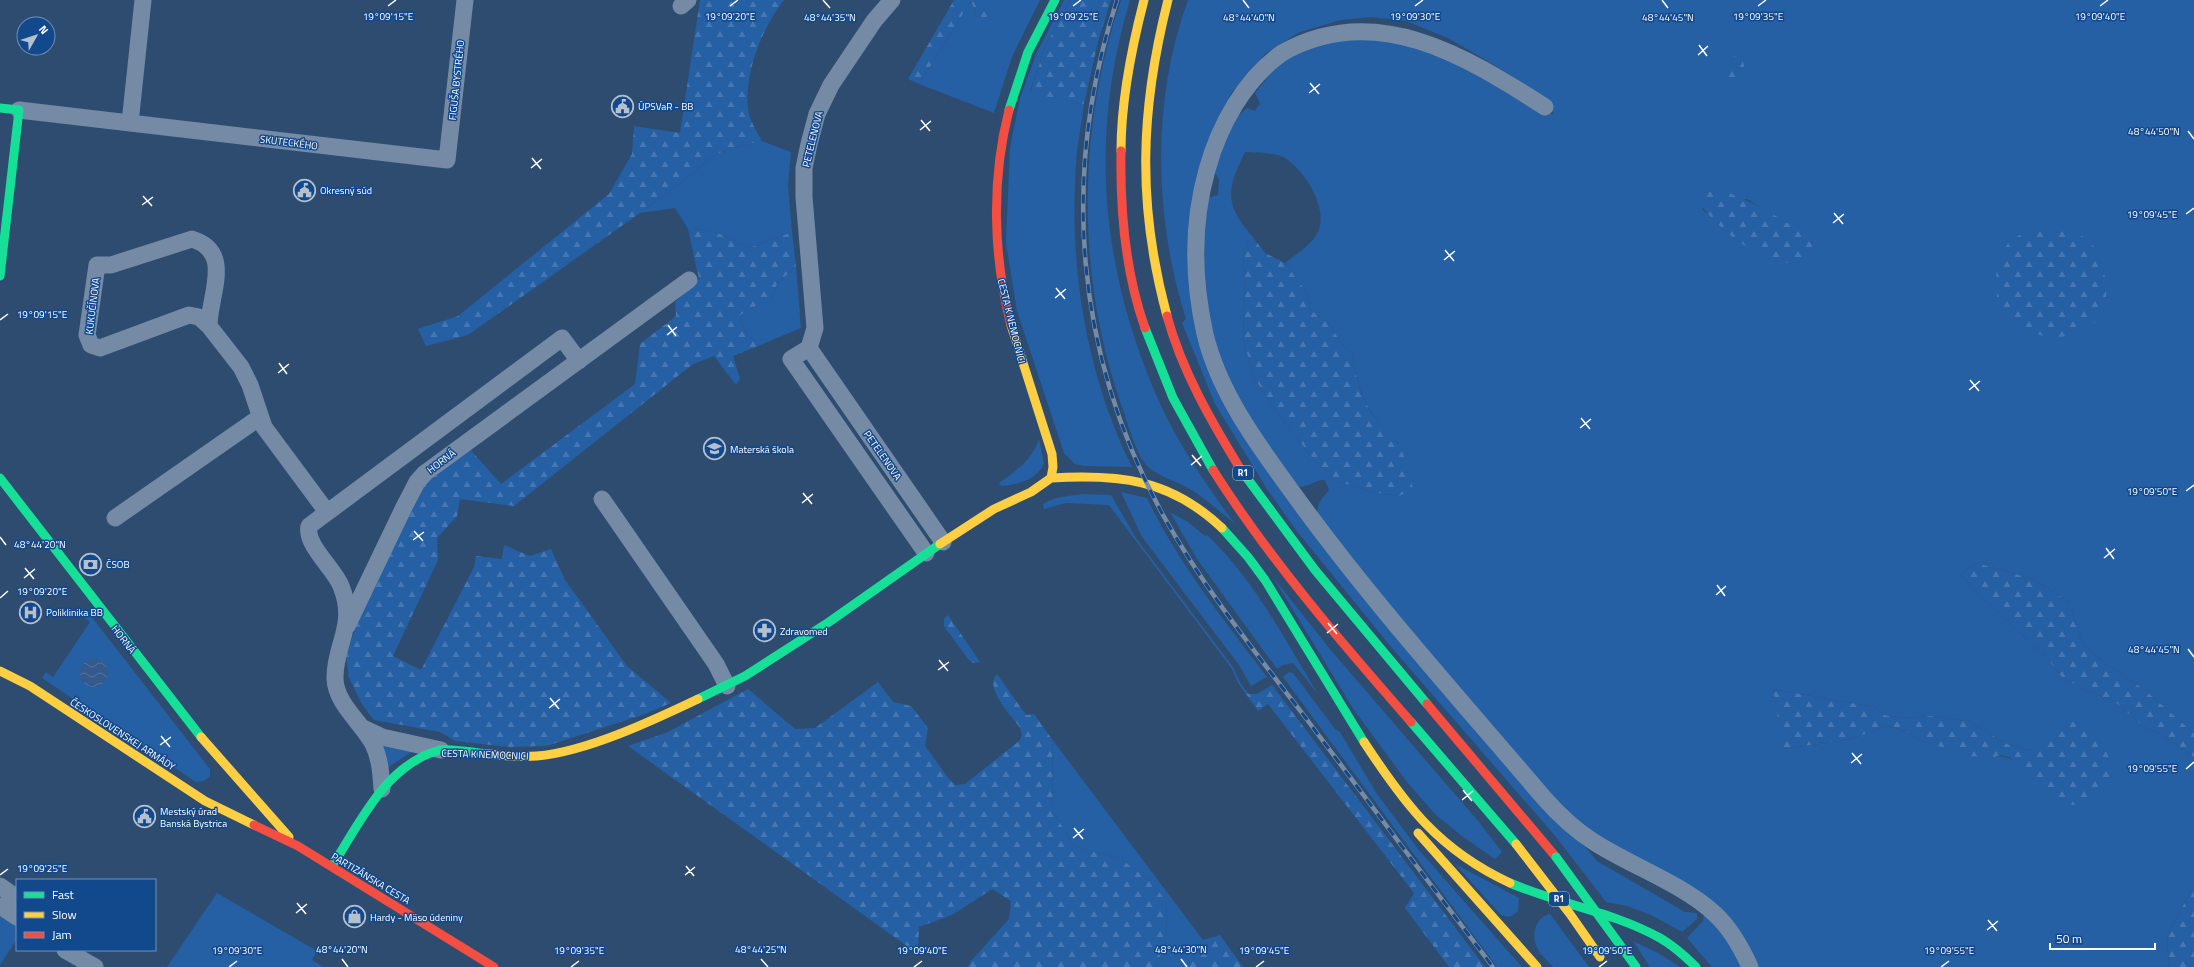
<svg xmlns="http://www.w3.org/2000/svg" width="2194" height="967" font-family="'Titillium Web',sans-serif">
<style>
.green{fill:#255fa4;fill-rule:evenodd}
.forest{fill:url(#forest-firs)}
.water{fill:url(#water-waves)}
.lines{fill:none;stroke-linecap:round;stroke-linejoin:round}
.street{stroke:#758ba5;stroke-width:17}
.fast{stroke:#16e098;stroke-width:9}
.slow{stroke:#ffcf43;stroke-width:9}
.jam{stroke:#f24e42;stroke-width:9}
.rail-casing{stroke:#778ca4;stroke-width:4.5}
.rail{stroke:#12488c;stroke-width:3;stroke-dasharray:9;stroke-linecap:butt}
.fast-bridge{stroke:#16e098;stroke-width:9}
.slow-bridge{stroke:#ffcf43;stroke-width:9}
.ticks{fill:none;stroke:#fff;stroke-width:1.5}
.labels{text-anchor:middle;stroke-width:3;stroke-linejoin:round;paint-order:stroke}
.shield{fill:#12488c;stroke:#b8c8dc;stroke-width:1}
.shield-label{font-size:9px;font-weight:bold;fill:#fff}
.street-label{font-size:10px;fill:#fff;stroke:#12488c}
.poi-label{font-size:10px;fill:#fff;stroke:#12488c;text-anchor:start}
.ticks-label{font-size:10px;text-anchor:middle;fill:#fff;stroke:#12488c;stroke-width:3;stroke-linejoin:round;paint-order:stroke}
</style>
<defs>
<pattern id="forest-firs" width="22" height="20" patternUnits="userSpaceOnUse"><rect width="22" height="20" fill="#255fa4"/><path d="M5 1l3.5 6h-7zM16 11l3.5 6h-7z" fill="#4677b2"/></pattern>
<pattern id="water-waves" width="16" height="10" patternUnits="userSpaceOnUse"><rect width="16" height="10" fill="#335a8b"/><path d="M0 5q4-4 8 0t8 0" fill="none" stroke="#52739c"/></pattern>
</defs>
<rect width="100%" height="100%" fill="#2e4c70"/>
<!-- green -->
<path class="green" d="M983 0H1040L1012 57 994 113 919 84 971 1 977 18 983 5Z
M1064 0H1070L1044 49 1030 92 1084 104C1082 124 1077 144 1076 164 1069 267 1086 374 1132 467L1084 466 1075 464 1064 453 1017 311 1006 243 1010 148 1020 98 1037 52Z
M1121 0H1130C1090 134 1100 261 1154 390 1174 438 1204 482 1235 524 1220 512 1206 499 1190 489 1177 481 1158 477 1147 466 1137 456 1127 422 1122 407 1076 278 1077 129 1121 0Z
M1188 0H2194V733L2145 690 2103 662 2083 645 2069 602 2033 579 1977 563 1968 567 1961 575 1980 595 2047 658 2062 677 2087 691 2114 701 2143 726 2162 735 2194 757V885L2168 934 2167 948 2170 967H1756L1741 939 1565 811 1539 786 1319 520C1315 505 1320 501 1329 490L1325 480C1317 479 1309 486 1301 487L1290 479 1240 403 1219 355 1208 313 1201 240 1208 198 1218 195 1219 179 1214 172 1233 120 1247 108 1255 111 1260 103 1255 93 1279 63 1327 38 1414 41 1502 88 1540 114H1554L1543 98 1501 69 1448 38 1406 21 1371 17 1341 20 1300 32 1265 54 1232 92 1210 137 1197 182 1202 336 1255 448 1597 861 1685 912 1697 913V919L1682 932 1653 916 1627 906 1606 902 1556 837 1392 648 1296 530 1267 489 1215 404 1182 323 1186 319C1154 218 1151 101 1188 0ZM1245 152C1256 153 1275 152 1285 158 1306 172 1330 210 1317 234 1311 245 1295 255 1285 263L1307 293 1311 310 1330 325 1344 347 1353 356C1354 376 1363 401 1375 418 1381 427 1390 435 1398 443L1399 496 1377 493 1336 481 1310 455 1271 404 1253 376 1243 338 1245 277 1243 256 1251 235C1224 203 1227 189 1245 152ZM1747 199 1813 243 1740 242 1702 209ZM1773 689 1874 707 1885 715 1902 718 1933 716 1970 722 2007 744 2030 751 2067 723 2030 779C2019 765 2011 752 1992 758L1922 741 1906 731 1888 726 1847 740 1784 749Z
M762 141 791 152 788 185 792 232 749 248C727 237 713 228 688 229L675 208 640 213 693 173 710 158 726 150Z
M796 266 801 328 758 346 744 329 739 316 755 306 771 301 777 284Z
M1039 439 1044 464C1035 481 1019 484 1001 486L999 483C1017 470 1032 460 1039 439Z
M1121 492 1147 498C1178 563 1224 620 1267 677L1251 686 1239 665 1142 537Z
M1083 494 1111 495 1136 538 1233 667 1241 684 1249 694H1246L1238 683 1232 669 1109 505 1066 503 1044 509 1043 504C1055 496 1070 496 1083 494Z
M1170 512 1188 522 1205 536 1207 535C1254 579 1285 640 1318 694L1293 663 1283 665 1277 669 1197 559Z
M1273 577 1329 648 1479 822 1502 852 1495 859 1463 837 1435 814 1407 782 1354 710Z
M87 611 210 769V776L204 781 196 782 42 678 46 672 53 677 90 622 83 617Z
M1289 672 1293 673 1335 729 1340 732 1377 794 1418 849 1522 967H1497L1283 677Z
M1052 739 1203 940 1189 967H1155L1167 941 1166 900 1149 880 1121 859 1074 846 1053 811Z
M381 744 413 751 387 768Z
M1455 864 1519 898 1518 911C1512 917 1509 918 1501 915Z
M217 893 317 951 312 960 323 967H167Z
M0 911 17 922V939L0 965Z
M1550 914 1589 967H1553C1549 962 1544 958 1540 953 1530 939 1533 918 1550 914Z
M1704 915 1721 931 1744 967H1712L1687 938 1703 921Z
M1633 941 1658 953 1680 967H1650Z"/>
<!-- forest -->
<path class="forest" d="M700 0H784C762 28 744 73 748 109 749 119 757 132 762 141L726 150 710 158 693 173 640 213 468 335 426 346 418 329 458 316 609 194 632 154 634 126 680 133Z
M954 0H983L988 19 982 25 977 18 971 1 919 84 908 79Z
M1070 0H1111L1098 42 1084 104 1030 93 1044 49Z
M1735 56 1743 61 1746 74 1740 83H1732L1726 75 1725 63Z
M1722 190C1751 201 1801 226 1819 251L1807 262C1796 263 1781 264 1770 259 1747 250 1707 221 1698 198L1708 192Z
M688 229C713 228 727 237 749 248L792 232 796 266 777 284 771 301 755 306 739 316 744 329 758 346 733 356 740 379 736 385 714 356 693 364 514 506 460 499 457 516 437 538 438 560 393 656 421 670 474 567 476 556 502 559 504 545 530 556 551 549 565 580 627 666 671 703 642 715 547 746 509 747 455 741 440 732 374 720 362 704 349 678 346 657 359 616 421 484 468 447 501 484 635 384 640 344 676 316 675 302 699 279Z
M2066 229 2086 238 2096 249 2107 283 2105 312 2088 329 2068 336 2047 338 2026 329 2008 313 1997 298 1996 261 2009 242 2027 230Z
M1251 235 1265 253 1285 263 1307 293 1311 310 1330 325 1344 347 1353 356C1354 376 1363 401 1374 417 1381 427 1391 434 1397 443 1406 456 1411 475 1413 490L1399 496 1377 493 1336 481 1310 455 1271 404 1253 376 1243 338 1245 277 1243 256Z
M1977 563 2033 579 2069 602 2083 645 2103 662 2145 690 2194 733V757L2162 735 2143 726 2114 701 2087 691 2062 677 2047 658 1980 595 1961 575 1968 567Z
M948 615 980 662 973 663 968 659 944 626V619Z
M997 674 1026 715 1034 714 1052 739 1053 811 1074 846 1121 859 1149 880 1166 900 1167 941 1155 967H968L971 961 1009 919 1011 901 992 889 952 915 919 927 918 954 628 746 668 732 748 689 795 729 815 728 878 682 893 702 911 706 928 728 925 746 949 779 956 785 965 784 1019 741 1022 735 1020 728C1012 716 983 687 997 674Z
M1272 685 1485 967H1449L1405 908 1414 893 1268 704 1258 711 1246 694H1257Z
M1773 689 1874 707 1885 715 1902 718 1933 716 1970 722 2007 744 2030 751C2038 744 2059 726 2067 723 2092 714 2107 751 2113 768L2108 779 2093 797 2082 804 2072 805 2047 794 2030 779 2010 757 2000 755 1992 758 1970 756 1922 741 1906 731 1888 726 1847 740 1783 749Z
M2194 885V967H2170L2167 948 2168 934Z
M1220 935 1243 967H1189L1203 940Z"/>
<!-- water -->
<path class="water" d="M80 673a14 14 0 1 1 28 0a14 14 0 1 1-28 0Z"/>
<g class="lines">
<!-- street -->
<path class="street" d="M892 0 874 21 831 85 817 114 809 144 804 168V197L815 328 809 348 791 359 926 553
M681 6 688 0
M1545 107C1466 56 1375 0 1282 53 1244 80 1219 126 1207 170 1192 223 1193 280 1205 334 1219 393 1258 445 1293 493 1370 600 1459 698 1544 798 1559 815 1575 830 1594 842 1631 866 1683 884 1715 914 1730 928 1742 949 1750 967
M19 110 447 160 465 0
M130 123 143 0
M209 326C209 295 234 252 192 239L111 265H97L87 335 91 345 100 348 189 315 199 317 209 326 241 367 250 385 264 427 327 512
M809 348 943 542
M602 499 716 664 727 686
M115 518 260 417
M347 626 403 509 417 482 425 473 689 280
M363 728 382 737 441 750
M382 789C381 774 380 758 373 744 362 723 336 704 335 679 334 645 357 626 341 586 333 567 305 545 309 526L562 338 579 361
M0 886 17 898
M0 906 17 917
M65 950 95 967"/>
<!-- fast -->
<path class="fast" d="M0 108 19 110 0 276
M1009 110 1028 52 1055 0
M1145 328 1173 398 1213 470
M1241 470 1315 570 1427 704
M0 478 201 737
M1222 528 1248 557 1265 580 1364 742
M698 699 745 676 829 622 940 544
M1411 722 1516 844
M332 866C360 823 386 764 440 750 451 748 476 753 489 754
M1510 883C1559 904 1613 912 1660 938 1674 946 1685 956 1696 967"/>
<!-- slow -->
<path class="slow" d="M1121 151C1121 100 1131 50 1144 0
M1167 316C1137 205 1140 110 1168 0
M1051 478C1120 474 1170 479 1222 528
M940 544 994 509 1031 492 1051 478 1053 467 1052 454 1011 325
M0 671 30 686 205 801 254 825
M201 737 289 837
M1364 742C1406 806 1439 850 1510 883
M489 754C505 756 521 757 537 756 586 752 654 720 698 699
M1418 833 1537 967"/>
<!-- jam -->
<path class="jam" d="M1009 110C991 180 993 256 1011 325
M1121 151C1120 210 1125 272 1145 328
M1167 316C1182 371 1211 421 1241 470
M1213 470C1270 560 1341 642 1411 722
M1427 704 1556 857
M254 825 298 846 494 967"/>
<defs>
<path id="rail" d="M1117 0C1060 174 1075 354 1163 515 1203 587 1255 652 1305 717 1367 800 1430 884 1493 967"/>
</defs>
<!-- rail casing -->
<use href="#rail" class="rail-casing"/>
<!-- rail -->
<use href="#rail" class="rail"/>
<!-- fast-bridge -->
<path class="fast-bridge" d="M1556 857 1636 967"/>
<!-- slow-bridge -->
<path class="slow-bridge" d="M1516 844 1570 914 1600 957"/>
</g>
<!-- ticks -->
<path class="ticks" d="M823 0 830 8M1243 0 1249 8M1662 0 1668 8M388 6 396 0M730 6 738 0M1073 6 1081 0M1415 6 1423 0M1758 6 1766 0M2100 6 2108 0M1699 45 1707 56M1698 55 1708 46M1310 83 1319 94M1309 93 1320 84M921 120 930 131M920 130 931 121M2188 131 2194 139M532 158 541 169M531 168 542 159M143 196 152 206M142 205 153 197M1834 213 1843 224M2186 214 2194 208M1833 223 1844 214M1445 250 1454 261M1444 260 1455 251M1056 288 1065 299M1055 298 1066 289M0 320 8 314M668 325 676 336M667 335 677 327M279 363 287 374M278 373 289 364M1970 380 1979 391M1969 390 1980 381M1581 418 1590 429M1580 428 1591 419M1192 455 1201 466M1191 465 1202 456M2186 491 2194 485M803 493 812 504M802 503 813 494M414 531 423 541M0 537 6 545M413 540 424 532M2106 548 2114 559M2104 558 2115 549M25 568 34 579M24 578 35 569M1717 585 1725 596M1716 595 1726 586M0 598 8 591M1328 623 1337 634M1327 633 1338 624M2188 649 2194 657M939 660 948 671M938 670 949 662M550 698 559 709M549 708 560 699M161 736 170 747M160 745 171 737M1852 753 1861 764M1851 763 1862 754M2186 769 2194 762M1463 790 1472 801M1462 800 1473 791M1074 828 1083 839M1073 838 1084 829M686 866 694 876M0 875 8 869M685 875 695 867M297 903 306 914M296 913 307 904M1988 920 1997 931M1987 930 1998 921M342 959 348 967M761 959 768 967M1181 959 1187 967M229 967 237 961M571 967 579 961M914 967 922 961M1256 967 1264 961M1599 967 1607 961M1941 967 1949 961"/>
<!-- icons -->
<defs>
<symbol id="civic-ring" viewBox="-11 -11 22 22"><circle r="9.5" fill="#12488c" stroke="#b6c0cd" stroke-width="1.5"/><path d="M-.6-6.5H3V-4.5H.6V-3L4-1V1h2V6H-6V1h2V-1L-.6-3ZM-1.2 2.5V6h2.4V2.5Z" fill="#b6c0cd"/></symbol>
<symbol id="school-ring" viewBox="-11 -11 22 22"><circle r="9.5" fill="#12488c" stroke="#b6c0cd" stroke-width="1.5"/><path d="M0-5L7-2L0 1L-7-2ZM-4 1L0 2.5L4 1V4Q0 6-4 4Z" fill="#b6c0cd"/></symbol>
<symbol id="bank-ring" viewBox="-11 -11 22 22"><circle r="9.5" fill="#12488c" stroke="#b6c0cd" stroke-width="1.5"/><path d="M-6-4H6V4H-6ZM0-2.3a2.3 2.3 0 1 0 0 4.6a2.3 2.3 0 1 0 0-4.6Z" fill="#b6c0cd"/></symbol>
<symbol id="hospital-ring" viewBox="-11 -11 22 22"><circle r="9.5" fill="#12488c" stroke="#b6c0cd" stroke-width="1.5"/><path d="M-5-5h3v3.5h4V-5h3V5h-3V1.5h-4V5h-3Z" fill="#b6c0cd"/></symbol>
<symbol id="pharmacy-ring" viewBox="-11 -11 22 22"><circle r="9.5" fill="#12488c" stroke="#b6c0cd" stroke-width="1.5"/><path d="M-2-6h4v4h4v4h-4v4h-4v-4h-4v-4h4Z" fill="#b6c0cd"/></symbol>
<symbol id="shop-ring" viewBox="-11 -11 22 22"><circle r="9.5" fill="#12488c" stroke="#b6c0cd" stroke-width="1.5"/><path d="M-5-2.5h2.3a2.7 3.5 0 0 1 5.4 0H5L5.5 6h-11ZM-1.5-2.5h3a1.5 2.3 0 0 0-3 0Z" fill="#b6c0cd"/></symbol>
</defs>
<g fill-rule="evenodd">
<use href="#civic-ring" x="610" y="94" width="25" height="25"/>
<use href="#civic-ring" x="292" y="178" width="25" height="25"/>
<use href="#school-ring" x="702" y="436" width="25" height="25"/>
<use href="#bank-ring" x="78" y="552" width="25" height="25"/>
<use href="#hospital-ring" x="18" y="600" width="25" height="25"/>
<use href="#pharmacy-ring" x="752" y="618" width="25" height="25"/>
<use href="#civic-ring" x="132" y="804" width="25" height="25"/>
<use href="#shop-ring" x="342" y="904" width="25" height="25"/>
</g>
<g class="labels">
<!-- shield labels -->
<g class="shield">
<rect x="1233" y="466" width="20" height="14" rx="3"/>
<rect x="1549" y="892" width="20" height="14" rx="3"/>
</g>
<g class="shield-label">
<text x="1243" y="476">R1</text>
<text x="1559" y="902">R1</text>
</g>
<!-- street labels -->
<g class="street-label">
<text transform="translate(456 80) rotate(-84)" y="4">FIGUŠA BYSTRÉHO</text>
<text transform="translate(812 139) rotate(-76)" y="4">PETELENOVA</text>
<text transform="translate(289 142) rotate(7)" y="4">SKUTECKÉHO</text>
<text transform="translate(92 306) rotate(-83)" y="4">KUKUČÍNOVA</text>
<text transform="translate(1012 321) rotate(76)" y="4">CESTA K NEMOCNICI</text>
<text transform="translate(883 455) rotate(55)" y="4">PETELENOVA</text>
<text transform="translate(441 461) rotate(-37)" y="4">HORNÁ</text>
<text transform="translate(124 639) rotate(52)" y="4">HORNÁ</text>
<text transform="translate(123 734) rotate(33)" y="4">ČESKOSLOVENSKEJ ARMÁDY</text>
<text transform="translate(485 754) rotate(2)" y="4">CESTA K NEMOCNICI</text>
<text transform="translate(371 878) rotate(31)" y="4">PARTIZÁNSKA CESTA</text>
</g>
<!-- poi labels -->
<g class="poi-label">
<text x="638" y="110">ÚPSVaR - BB</text>
<text x="320" y="194">Okresný súd</text>
<text x="730" y="453">Materská škola</text>
<text x="106" y="568">ČSOB</text>
<text x="46" y="616">Poliklinika BB</text>
<text x="780" y="635">Zdravomed</text>
<text x="160" y="815">Mestský úrad<tspan x="160" dy="12">Banská Bystrica</tspan></text>
<text x="370" y="921">Hardy - Mäso údeniny</text>
</g>
</g>
<g class="ticks-label">
<text x="388" y="20">19°09'15"E</text>
<text x="730" y="20">19°09'20"E</text>
<text x="1073" y="20">19°09'25"E</text>
<text x="1415" y="20">19°09'30"E</text>
<text x="1758" y="20">19°09'35"E</text>
<text x="2100" y="20">19°09'40"E</text>
<text x="830" y="21">48°44'35"N</text>
<text x="1249" y="21">48°44'40"N</text>
<text x="1668" y="21">48°44'45"N</text>
<text x="2154" y="135">48°44'50"N</text>
<text x="2152" y="218">19°09'45"E</text>
<text x="42" y="318">19°09'15"E</text>
<text x="2152" y="495">19°09'50"E</text>
<text x="40" y="548">48°44'20"N</text>
<text x="42" y="595">19°09'20"E</text>
<text x="2154" y="653">48°44'45"N</text>
<text x="2152" y="772">19°09'55"E</text>
<text x="42" y="872">19°09'25"E</text>
<text x="342" y="953">48°44'20"N</text>
<text x="761" y="953">48°44'25"N</text>
<text x="1181" y="953">48°44'30"N</text>
<text x="237" y="954">19°09'30"E</text>
<text x="579" y="954">19°09'35"E</text>
<text x="922" y="954">19°09'40"E</text>
<text x="1264" y="954">19°09'45"E</text>
<text x="1607" y="954">19°09'50"E</text>
<text x="1949" y="954">19°09'55"E</text>
</g>
<!-- legend -->
<rect x="16" y="879" width="140" height="72" fill="#12488c" stroke="#7191ba"/>
<rect x="24" y="892" width="20" height="6" fill="#16e098" stroke="#7191ba"/>
<text x="52" y="899" font-size="12" fill="#ffffff">Fast</text>
<rect x="24" y="912" width="20" height="6" fill="#ffcf43" stroke="#7191ba"/>
<text x="52" y="919" font-size="12" fill="#ffffff">Slow</text>
<rect x="24" y="932" width="20" height="6" fill="#f24e42" stroke="#7191ba"/>
<text x="52" y="939" font-size="12" fill="#ffffff">Jam</text>
<!-- north arrow -->
<g transform="translate(36 36) rotate(51)"><circle r="19" fill="#12488c" stroke="#7191ba"/>
<path d="M0-3L7 15L0 10L-7 15Z" fill="#b6c0cd"/>
<text y="-6" font-size="11" font-weight="bold" text-anchor="middle" fill="#ffffff">N</text>
</g>
<!-- scale -->
<path d="M2050 943v6h105v-6" fill="none" stroke="#ffffff" stroke-width="2"/>
<text x="2056" y="943" font-size="12" fill="#ffffff" stroke="#12488c" stroke-width="3" paint-order="stroke">50 m</text>
</svg>
